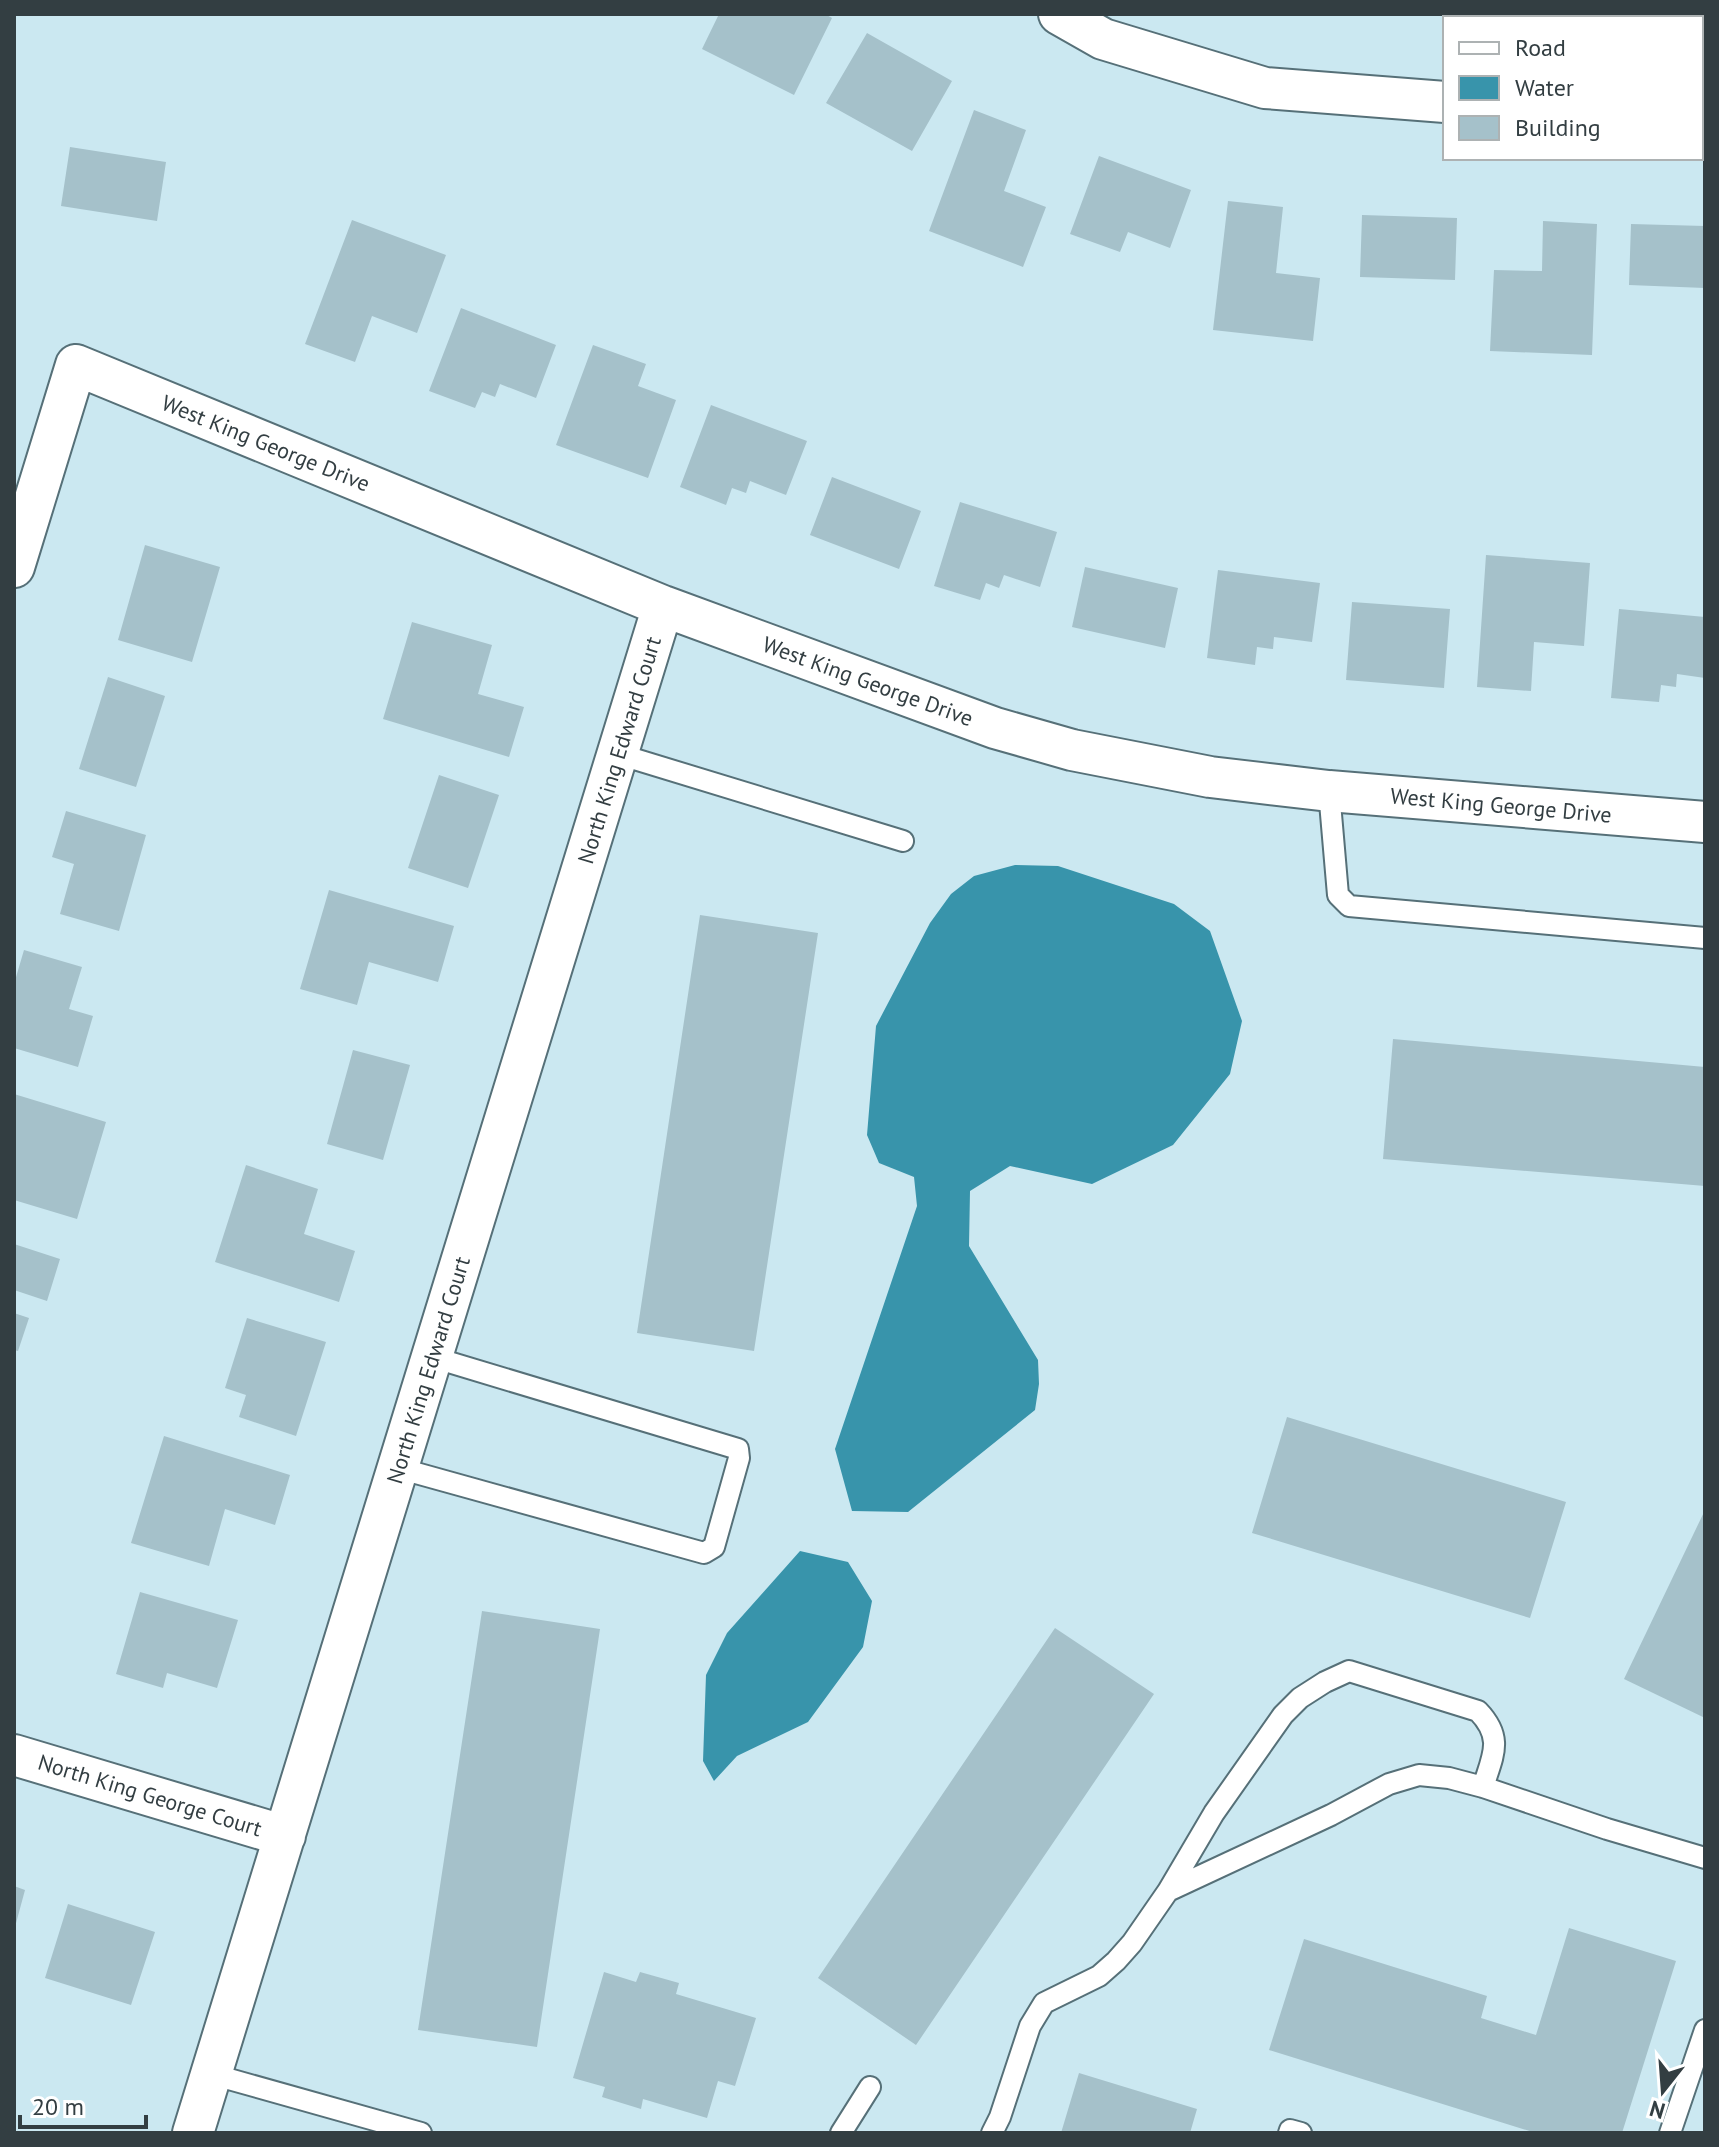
<svg xmlns="http://www.w3.org/2000/svg" width="1719" height="2147" font-family="'PT Sans',sans-serif">
<style>
.water{fill:#3894ab}
.building{fill:#a5c1ca}
.lines{fill:none;stroke-linecap:round;stroke-linejoin:round}
.lane-casing{stroke:#567078;stroke-width:24}
.street-casing{stroke:#567078;stroke-width:44}
.lane{stroke:#fff;stroke-width:20}
.street{stroke:#fff;stroke-width:40}
.labels{text-anchor:middle;stroke-width:8;stroke-linejoin:round;paint-order:stroke}
.street-label{font-size:22px;fill:#333e42;stroke:#fff}
</style>
<rect width="100%" height="100%" fill="#cbe8f1"/>
<!-- water -->
<path class="water" d="M1015 865 1058 866 1174 904 1210 931 1242 1021 1230 1074 1173 1145 1092 1184 1010 1166 970 1191 969 1246 1038 1360 1039 1384 1035 1410 908 1512 852 1511 835 1449 917 1206 914 1177 879 1163 867 1135 876 1026 930 923 951 894 974 876Z
M800 1551 848 1562 872 1601 863 1647 808 1722 737 1756 714 1781 703 1761 706 1675 727 1633Z"/>
<!-- building -->
<path class="building" d="M719 14H825L832 18 794 95 702 49Z
M867 33 952 81 912 151 826 103Z
M974 110 1026 130 1004 191 1046 207 1023 267 929 231Z
M70 147 166 162 157 221 61 206Z
M1099 156 1191 190 1170 248 1128 232 1120 252 1070 234Z
M1228 201 1283 207 1276 273 1320 278 1313 341 1213 330Z
M1362 215 1457 218 1455 280 1360 277Z
M352 220 446 255 417 333 372 316 355 362 305 344Z
M1543 221 1597 224 1592 355 1490 351 1494 270 1542 271Z
M1631 224 1705 226V288L1629 285Z
M461 308 556 345 536 398 500 384 495 397 482 392 475 408 429 391Z
M593 345 646 364 638 386 676 400 648 478 556 445Z
M711 405 807 441 786 495 750 481 746 493 732 488 726 505 680 487Z
M832 477 921 511 899 569 810 535Z
M960 502 1057 532 1040 587 1004 575 999 588 986 583 980 600 934 586Z
M145 545 220 567 192 662 118 640Z
M1486 555 1590 563 1584 646 1534 642 1531 691 1477 687Z
M1085 567 1178 588 1165 648 1072 627Z
M1218 570 1320 583 1312 642 1274 637 1273 649 1257 647 1255 665 1207 658Z
M1352 602 1450 609 1444 688 1346 680Z
M1619 609 1705 617V678L1677 674 1676 687 1661 685 1659 702 1611 698Z
M412 622 492 645 478 694 524 707 509 757 383 719Z
M108 677 165 696 136 787 79 769Z
M439 775 499 795 468 888 408 868Z
M66 811 146 835 119 931 60 914 74 864 52 857Z
M329 890 454 926 438 982 369 962 357 1005 300 989Z
M700 915 818 933 754 1351 637 1333Z
M24 950 82 967 69 1009 93 1016 78 1067 14 1048V984Z
M1393 1039 1705 1067V1186L1383 1159Z
M353 1050 410 1065 383 1160 327 1144Z
M14 1094 106 1122 77 1219 14 1200Z
M246 1165 318 1189 304 1234 355 1251 339 1302 215 1262Z
M14 1244 60 1259 47 1301 14 1290Z
M14 1313 29 1318 18 1351 14 1350Z
M247 1318 326 1342 296 1436 239 1417 246 1395 225 1388Z
M1287 1417 1566 1502 1530 1618 1252 1533Z
M164 1436 290 1475 275 1525 225 1509 209 1566 131 1543Z
M1705 1510V1718L1624 1679Z
M140 1592 238 1620 217 1688 167 1673 163 1688 116 1674Z
M482 1611 600 1629 537 2047 418 2030Z
M1055 1628 1154 1694 916 2045 818 1978Z
M14 1886 25 1890 15 1927H14Z
M68 1904 155 1932 131 2005 45 1978Z
M1569 1928 1676 1961 1622 2133H1536L1269 2050 1304 1939 1487 1996 1481 2018 1536 2035Z
M604 1972 636 1982 640 1972 679 1983 676 1994 756 2018 735 2086 718 2081 707 2118 643 2099 641 2109 602 2097 605 2087 573 2078Z
M1079 2073 1197 2109 1190 2133H1061Z"/>
<g class="lines">
<defs>
<path id="lane" d="M618 754 903 841
M1329 791 1338 895 1349 906 1705 938
M398 1468 704 1553 714 1547 739 1458 738 1449 432 1357
M1168 1891 1214 1813 1283 1715 1300 1698 1325 1682 1349 1671 1478 1711C1504 1738 1493 1755 1483 1787
M211 2074 421 2133
M841 2133 870 2087
M992 2133 1000 2117 1030 2026 1044 2003 1099 1976 1116 1961 1132 1943 1168 1891 1331 1815 1389 1784 1419 1775 1449 1778 1483 1787 1607 1829 1705 1858
M1289 2133 1290 2130 1301 2133
M1670 2133 1705 2030"/>
<path id="street" d="M1059 14 1103 39 1265 88 1445 102
M1701 106H1705
M14 567 76 365 663 606 995 728 1072 750 1210 777 1329 791 1705 822
M14 1755 285 1836
M193 2133 663 606"/>
</defs>
<!-- lane casing -->
<use href="#lane" class="lane-casing"/>
<!-- street casing -->
<use href="#street" class="street-casing"/>
<!-- lane -->
<use href="#lane" class="lane"/>
<!-- street -->
<use href="#street" class="street"/>
</g>
<g class="labels">
<!-- street labels -->
<g class="street-label">
<text transform="translate(266 443) rotate(22)" y="8">West King George Drive</text>
<text transform="translate(868 681) rotate(20)" y="8">West King George Drive</text>
<text transform="translate(619 750) rotate(-73)" y="8">North King Edward Court</text>
<text transform="translate(1501 805) rotate(5)" y="8">West King George Drive</text>
<text transform="translate(428 1370) rotate(-73)" y="8">North King Edward Court</text>
<text transform="translate(150 1795) rotate(17)" y="8">North King George Court</text>
</g>
</g>
<!-- border -->
<rect width="1719" height="2147" fill="none" stroke="#333e42" stroke-width="32"/>
<!-- legend -->
<rect x="1443" y="16" width="260" height="144" fill="#ffffff" stroke="#adb2b3" stroke-width="2"/>
<rect x="1459" y="42" width="40" height="12" fill="#ffffff" stroke="#adb2b3" stroke-width="2"/>
<text x="1515" y="56" font-size="24" fill="#333e42">Road</text>
<rect x="1459" y="76" width="40" height="24" fill="#3894ab" stroke="#adb2b3" stroke-width="2"/>
<text x="1515" y="96" font-size="24" fill="#333e42">Water</text>
<rect x="1459" y="116" width="40" height="24" fill="#a5c1ca" stroke="#adb2b3" stroke-width="2"/>
<text x="1515" y="136" font-size="24" fill="#333e42">Building</text>
<!-- north arrow -->
<g transform="translate(1663 2091) rotate(197)" stroke="#ffffff" stroke-width="6" paint-order="stroke">
<path d="M0-6L14 30L0 20L-14 30Z" fill="#333e42"/>
<text y="-12" font-size="22" font-weight="bold" text-anchor="middle" fill="#333e42">N</text>
</g>
<!-- scale -->
<path d="M20 2115v12h126v-12" fill="none" stroke="#333e42" stroke-width="4"/>
<text x="32" y="2115" font-size="24" fill="#333e42" stroke="#ffffff" stroke-width="6" paint-order="stroke">20 m</text>
</svg>
